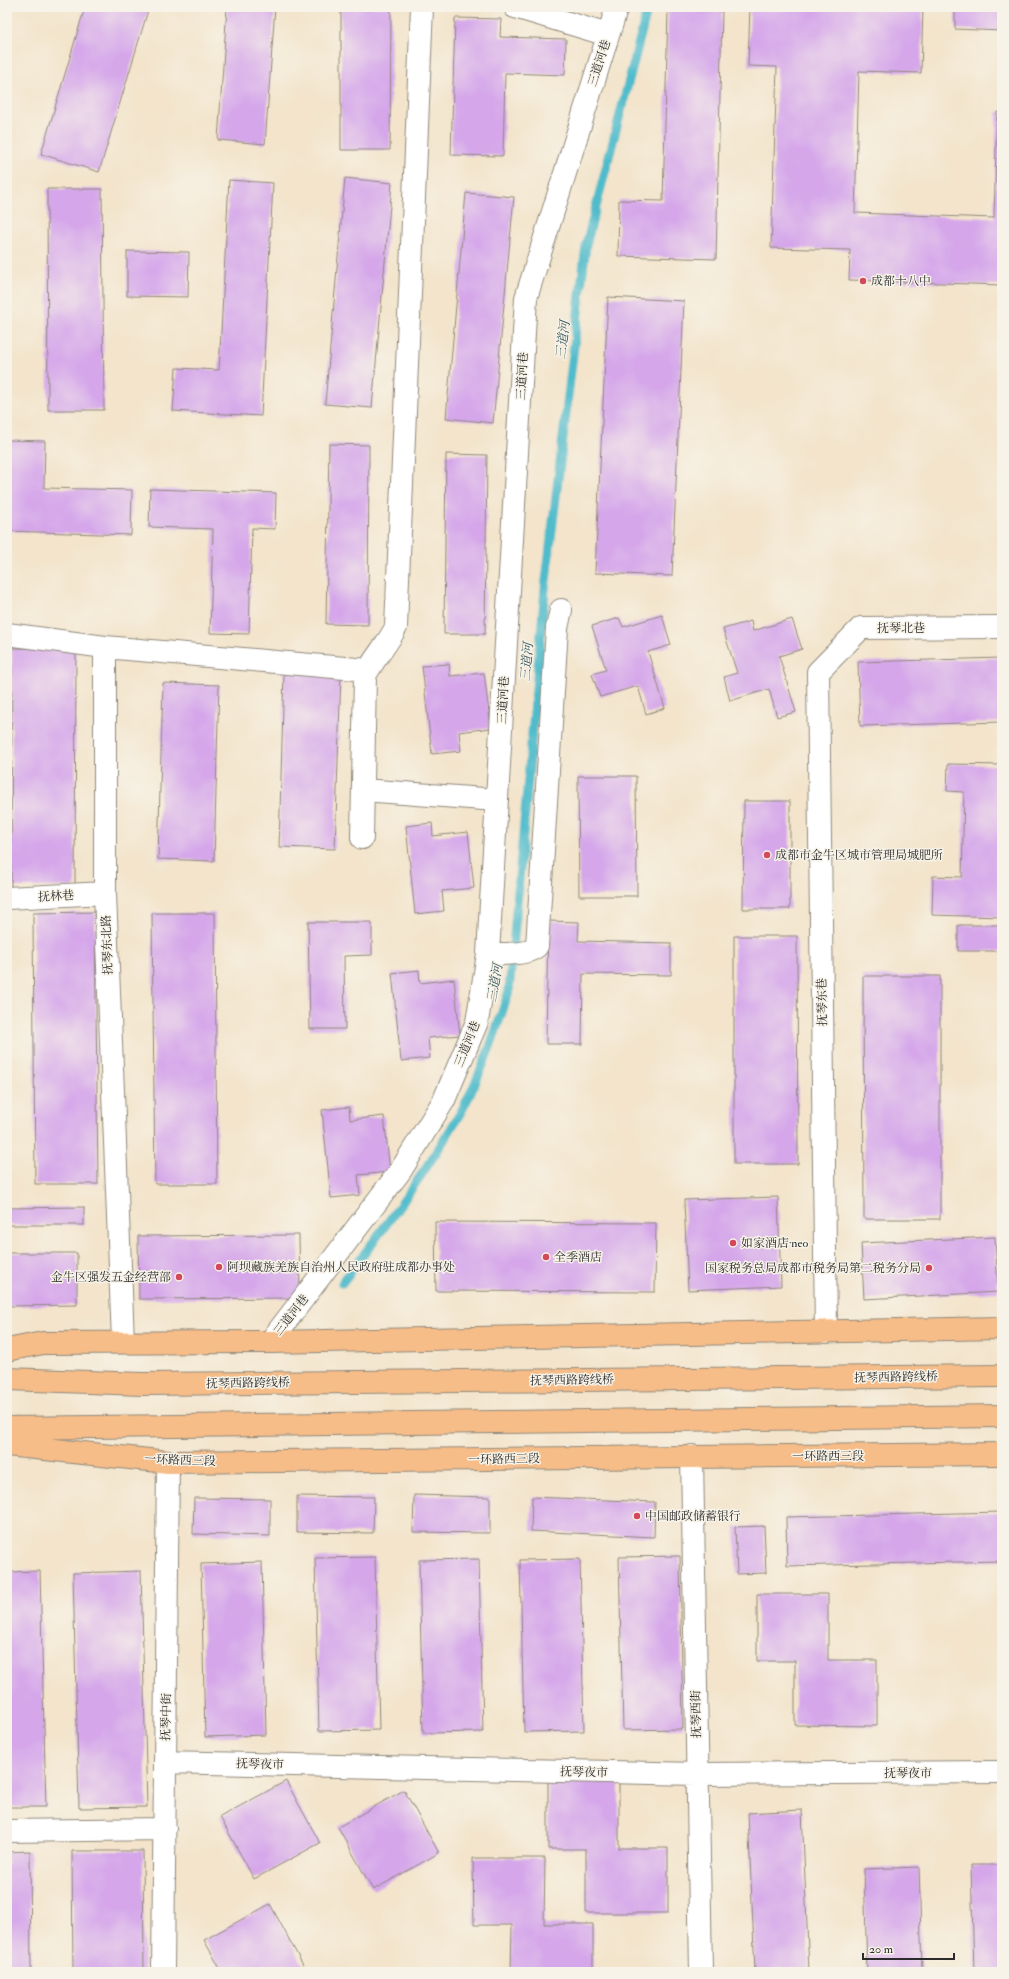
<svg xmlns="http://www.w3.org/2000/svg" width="1009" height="1979" font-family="'IM FELL Double Pica','Noto Serif SC',serif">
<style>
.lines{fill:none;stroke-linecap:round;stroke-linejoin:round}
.stream{stroke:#4fbbcb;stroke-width:9}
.building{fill:#d5a7ea}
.minor-casing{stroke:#8f887b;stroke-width:24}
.major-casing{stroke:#8f887b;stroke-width:24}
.minor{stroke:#fff;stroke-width:22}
.major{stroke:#f7bd88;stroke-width:22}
.poi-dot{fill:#d1495b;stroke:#f7f3e8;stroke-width:1.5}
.labels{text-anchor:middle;stroke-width:3;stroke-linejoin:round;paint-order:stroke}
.street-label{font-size:12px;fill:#2b2b2b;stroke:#f7f3e8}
.poi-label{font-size:12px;fill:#2b2b2b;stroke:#f7f3e8;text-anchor:start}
.water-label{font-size:13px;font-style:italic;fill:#36565b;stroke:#f7f3e8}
</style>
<rect width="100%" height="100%" fill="#f7f3e8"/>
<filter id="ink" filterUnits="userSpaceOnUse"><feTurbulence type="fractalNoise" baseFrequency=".025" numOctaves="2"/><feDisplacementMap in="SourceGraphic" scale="8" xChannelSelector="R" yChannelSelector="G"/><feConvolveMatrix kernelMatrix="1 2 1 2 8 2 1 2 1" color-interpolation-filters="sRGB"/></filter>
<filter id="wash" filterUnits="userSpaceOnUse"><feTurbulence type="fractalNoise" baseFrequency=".012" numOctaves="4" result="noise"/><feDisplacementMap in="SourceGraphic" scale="16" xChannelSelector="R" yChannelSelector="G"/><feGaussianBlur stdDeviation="0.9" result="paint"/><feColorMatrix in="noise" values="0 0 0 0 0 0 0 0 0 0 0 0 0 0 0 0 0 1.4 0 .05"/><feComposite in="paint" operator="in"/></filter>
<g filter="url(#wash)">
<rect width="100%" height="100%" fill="#f3e4cb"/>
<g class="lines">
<!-- stream -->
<path class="stream" d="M342 1283C385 1227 427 1171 462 1110 482 1073 496 1031 509 991L545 589 586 245 648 7"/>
</g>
<g id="blocks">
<!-- building -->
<path class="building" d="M85 7H149L99 172 41 154Z
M227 7H275L265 144 218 140Z
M341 7H391L390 150H341Z
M750 7H923L921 73 859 71 855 213 994 218 997 112 1002 113V285L849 280 850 250 771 248 777 67 748 66Z
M955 7 1002 8V31L955 29Z
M668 10 722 11 716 259 618 256 619 200 663 201Z
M455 18 501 19 500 37 566 39 565 75 505 73 503 156 451 155Z
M345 178 392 183 372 408 325 404Z
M229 180 273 183 261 416 173 411 176 368 219 370Z
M47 189H102L104 410H48Z
M466 193 514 197 493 423 446 418Z
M127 251 189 252 188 297 127 296Z
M608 297 684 301 672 576 595 573Z
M7 440 45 441 44 488 132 490 131 535 7 531Z
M329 444 369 445 368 625 326 624Z
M446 454 487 455 485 634H444Z
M150 489 276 493 275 529 252 528 249 634 210 633 213 529 149 527Z
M662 615 671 645 648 652 665 708 646 714 638 686 600 697 592 674 606 670 592 626 619 618 623 627Z
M792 619 802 649 779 656 796 712 777 717 769 689 730 701 724 677 737 673 723 629 751 621 753 631Z
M12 648 76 649 75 887H11Z
M1002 658V722L860 726 858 662Z
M449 664 450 676 484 673 491 728 459 732 461 751 432 754 422 666Z
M284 671 341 673 335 849 279 847Z
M163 683 219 685 214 861 158 859Z
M948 764 1002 765V917L932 915 933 876 962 877 964 792 947 791Z
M578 776H636L637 896H579Z
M744 801H790V909H743Z
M432 823 433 836 468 832 474 888 442 891 444 911 415 914 406 826Z
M95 912 98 1184H35L33 913Z
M152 913H215L217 1184H155Z
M548 921 579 922 578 941 671 943V975L583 974 582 1044H546Z
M308 922H372V955L344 956 345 1029H310Z
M958 925H1002V951H958Z
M734 936H797L798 1164H734Z
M419 970 420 983 454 979 460 1035 428 1038 430 1058 401 1061 392 973Z
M863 976H940V1219H864Z
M349 1107 350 1120 384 1116 390 1172 358 1175 360 1195 331 1198 322 1110Z
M778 1197 781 1286 688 1290 684 1200Z
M84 1207V1225H7V1208Z
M435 1222 656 1223 655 1292 436 1291Z
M299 1235 300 1298 139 1299 138 1236Z
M995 1237 998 1292 864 1299 861 1243Z
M7 1253H77V1305L7 1306Z
M414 1495 490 1497V1533L413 1532Z
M297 1496 374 1497 373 1533 297 1532Z
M532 1497 655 1502 654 1537 531 1531Z
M194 1498 270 1499V1536L193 1534Z
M1002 1512V1561L787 1566 786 1517Z
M764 1526 766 1573 737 1574 735 1527Z
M680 1556 683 1729 623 1730 619 1557Z
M375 1557 379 1730 319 1731 315 1558Z
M479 1559 483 1732 423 1733 419 1560Z
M580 1559 584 1731 524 1732 520 1560Z
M262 1562 266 1735 205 1737 201 1564Z
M40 1571 46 1807H7V1572Z
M141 1571 147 1807 79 1808 73 1573Z
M757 1594H828V1660H877V1726L795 1725V1661H757Z
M286 1781 320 1843 254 1879 220 1817Z
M548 1781 619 1782V1848H668V1913H586V1849H548Z
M404 1790 439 1853 373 1890 338 1827Z
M802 1810 809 1972H755L748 1813Z
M30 1851 31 1972H7V1852Z
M72 1851H143L144 1972H73Z
M473 1858H545L544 1924H593V1972H511L512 1925H474Z
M971 1865H1002V1972H974Z
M919 1867 922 1972H867L864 1869Z
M270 1904 304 1967 295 1972H222L204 1940Z"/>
</g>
</g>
<g filter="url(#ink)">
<use href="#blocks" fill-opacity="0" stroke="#8f887b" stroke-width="1"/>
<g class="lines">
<defs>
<path id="minor" d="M515 7 608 35
M7 634 105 647V893L123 1341
M105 647 368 670
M363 790 497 800
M362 838 365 676C374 658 388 644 396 627L422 7
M7 898 105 893
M488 954C500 954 530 955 537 946L557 628 561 610
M826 1332 818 672 861 628 1002 627
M270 1342 401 1170 444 1100 477 1022 488 954 526 298 617 7
M692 1456 701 1972
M165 1762 697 1774 1002 1772
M7 1831 165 1829
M163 1972 168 1462"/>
<path id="major" d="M7 1350 43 1343 270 1342 1002 1328
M7 1379 142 1384 1002 1376
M7 1428 1002 1416
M7 1445 168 1462 1002 1454"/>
</defs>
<!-- minor casing -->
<use href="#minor" class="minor-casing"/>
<!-- major casing -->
<use href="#major" class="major-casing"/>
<!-- minor -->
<use href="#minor" class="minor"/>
<!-- major -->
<use href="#major" class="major"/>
</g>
</g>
<!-- markers -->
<g class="poi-dot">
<circle cx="863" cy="281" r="4"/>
<circle cx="767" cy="855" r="4"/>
<circle cx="733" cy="1243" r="4"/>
<circle cx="546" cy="1257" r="4"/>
<circle cx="219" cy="1267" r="4"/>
<circle cx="929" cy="1268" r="4"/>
<circle cx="179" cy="1277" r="4"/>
<circle cx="637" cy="1516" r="4"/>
</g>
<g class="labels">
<!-- street labels -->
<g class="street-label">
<text transform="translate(599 63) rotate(-72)" y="4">三道河巷</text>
<text transform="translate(522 376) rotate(-87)" y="4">三道河巷</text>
<text x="901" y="632">抚琴北巷</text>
<text transform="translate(503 700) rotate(-87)" y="4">三道河巷</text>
<text transform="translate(56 896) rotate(-3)" y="4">抚林巷</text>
<text transform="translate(107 945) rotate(-92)" y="4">抚琴东北路</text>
<text transform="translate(822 1002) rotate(-91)" y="4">抚琴东巷</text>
<text transform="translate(467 1044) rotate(-68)" y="4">三道河巷</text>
<text transform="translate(291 1315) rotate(-52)" y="4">三道河巷</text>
<text transform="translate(896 1377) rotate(-1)" y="4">抚琴西路跨线桥</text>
<text transform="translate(572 1380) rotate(-1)" y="4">抚琴西路跨线桥</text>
<text transform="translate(248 1383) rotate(-1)" y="4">抚琴西路跨线桥</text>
<text x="828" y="1460">一环路西三段</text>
<text transform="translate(504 1459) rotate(-1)" y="4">一环路西三段</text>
<text transform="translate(180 1460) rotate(2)" y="4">一环路西三段</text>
<text transform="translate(696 1714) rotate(-91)" y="4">抚琴西街</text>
<text transform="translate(166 1717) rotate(-89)" y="4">抚琴中街</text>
<text transform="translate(260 1764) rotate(1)" y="4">抚琴夜市</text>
<text transform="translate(584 1772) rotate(1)" y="4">抚琴夜市</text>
<text x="908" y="1777">抚琴夜市</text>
</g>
<!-- poi labels -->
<g class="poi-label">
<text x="871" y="285">成都十八中</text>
<text x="775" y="859">成都市金牛区城市管理局城肥所</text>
<text x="741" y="1247">如家酒店·neo</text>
<text x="554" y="1261">全季酒店</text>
<text x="227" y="1271">阿坝藏族羌族自治州人民政府驻成都办事处</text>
<text x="921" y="1272" text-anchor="end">国家税务总局成都市税务局第二税务分局</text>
<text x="171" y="1281" text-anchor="end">金牛区强发五金经营部</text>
<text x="645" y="1520">中国邮政储蓄银行</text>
</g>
<!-- water labels -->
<g class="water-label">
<text transform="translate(562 340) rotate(-83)" y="5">三道河</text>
<text transform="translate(526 662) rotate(-85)" y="5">三道河</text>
<text transform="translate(494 983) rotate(-80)" y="5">三道河</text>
</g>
</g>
<!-- margin -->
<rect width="1009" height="1979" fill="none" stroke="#f7f3e8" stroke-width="24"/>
<!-- scale -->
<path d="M863 1953v6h91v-6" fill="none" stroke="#2b2b2b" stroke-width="2"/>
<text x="869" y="1953" font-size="12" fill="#2b2b2b" stroke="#f7f3e8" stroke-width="3" paint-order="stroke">20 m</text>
</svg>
